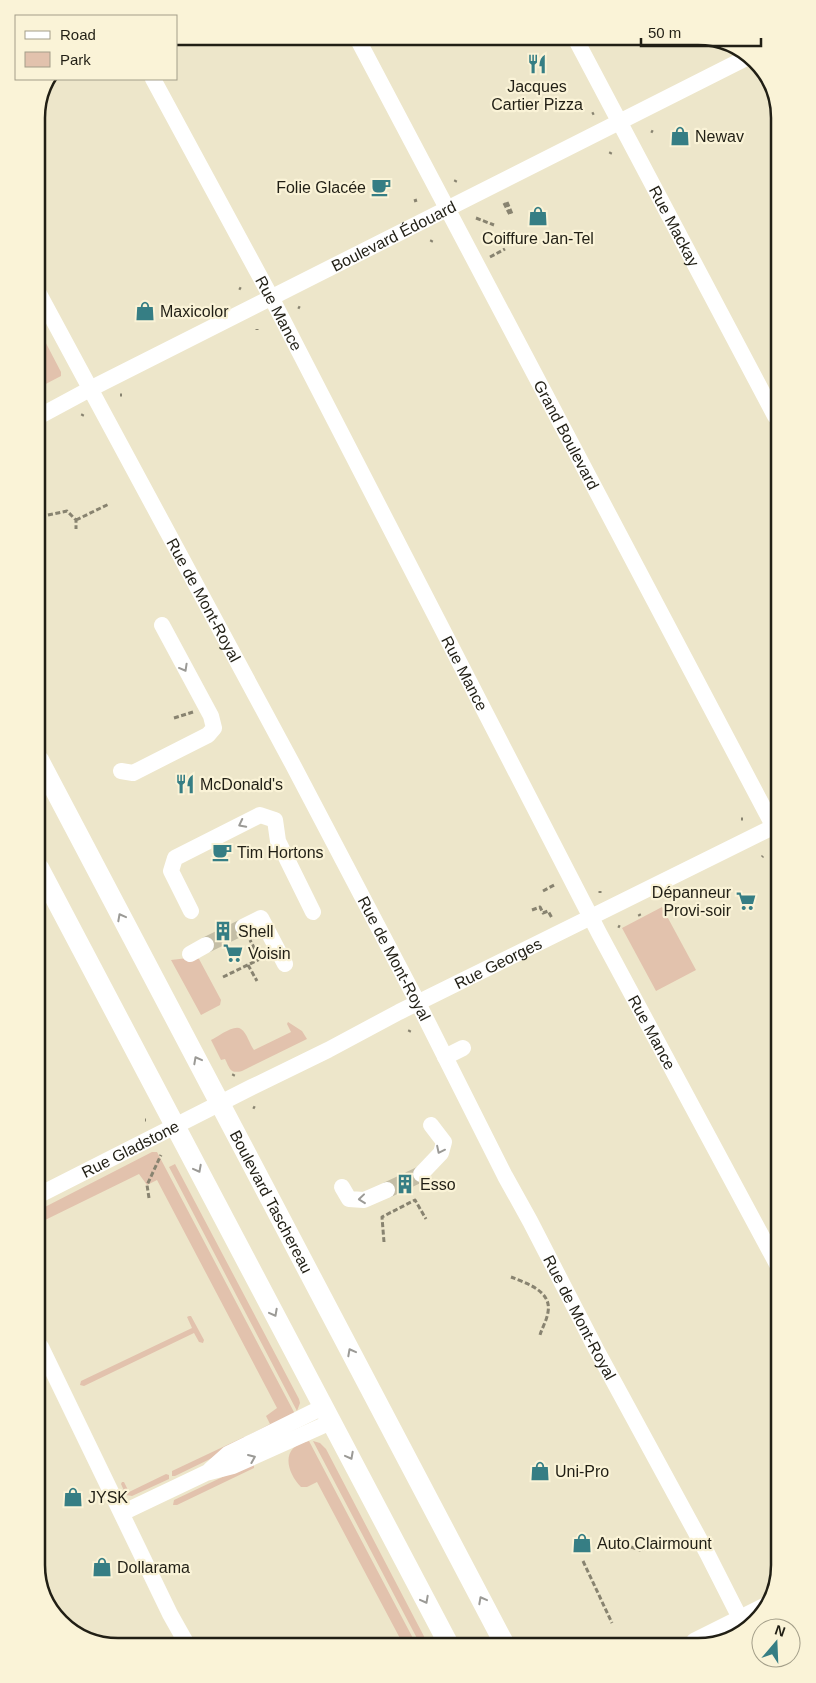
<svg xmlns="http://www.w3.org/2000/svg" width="816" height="1683" font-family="Helvetica,sans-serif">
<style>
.green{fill:#e2c2ad}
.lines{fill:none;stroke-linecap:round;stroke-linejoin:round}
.minor-tunnel{stroke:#c4bea6;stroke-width:16;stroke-dasharray:16 8;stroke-linecap:butt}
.path{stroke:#888370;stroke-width:3;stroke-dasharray:5 2.5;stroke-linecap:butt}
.minor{stroke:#fff;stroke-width:16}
.major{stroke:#fff;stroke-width:20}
.oneway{stroke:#9b9a96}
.labels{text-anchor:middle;stroke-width:4.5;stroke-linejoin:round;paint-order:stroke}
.poi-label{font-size:16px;fill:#211f15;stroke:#faf3d7;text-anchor:start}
.street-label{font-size:16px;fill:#211f15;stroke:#faf3d7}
.rim{fill:none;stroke:#211f15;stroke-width:2.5}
</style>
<rect width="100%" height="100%" fill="#ede6ca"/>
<!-- green -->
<path class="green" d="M37 326 61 372V376L38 388Z
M662 907 696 970 656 991 622 928Z
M196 957 199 959 221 1000 220 1005 201 1015 171 960Z
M288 1022 302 1031 307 1039 242 1071C230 1074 230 1069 225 1059L221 1060 211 1040C218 1037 234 1024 241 1029 247 1033 250 1045 254 1050L291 1032 287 1024Z
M152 1152H157L295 1414 248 1437 249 1435 270 1424 266 1416 277 1408 157 1180 147 1185 139 1174 41 1222V1209Z
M175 1164 299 1399 300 1403 297 1411 169 1167Z
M189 1316H191L204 1340 203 1343 199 1342 194 1333 84 1386 80 1385 81 1381 192 1328 187 1317Z
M244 1437H246L245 1442 175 1476H172V1471Z
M309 1441 416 1644H403L317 1482 307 1487H301C285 1470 281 1446 309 1441Z
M313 1441 320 1443 326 1449 428 1644H420Z
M252 1463 254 1464V1468L177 1505H173L174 1500Z
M166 1474 169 1475V1479L132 1496 126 1495 121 1484 122 1482H124L129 1492Z"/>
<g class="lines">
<!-- minor-tunnel -->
<path class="minor-tunnel" d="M206 945 243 927
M387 1190 421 1174"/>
<!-- path -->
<path class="path" d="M592 114 594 113
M651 131 653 132
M610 154 611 152
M455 182 456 180
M414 201 417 200
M507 202 512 214
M504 203 510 215
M476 218 494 225
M431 242 432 240
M490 257 505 249
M239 288 241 289
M298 307 300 308
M257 330V329
M120 395H122
M82 416 83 414
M48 515 67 511 76 520V529
M76 520 109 504
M174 718 193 712
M741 819H743
M762 857 763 856
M543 891 556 884
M600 893V891
M532 910 540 907 543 913 548 911 552 918
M639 914 640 916
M618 926 620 927
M248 965 257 981
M223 977 260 959 250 940
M409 1032 410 1030
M233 1076 234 1074
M253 1107 255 1108
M145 1120H146
M149 1198 147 1185 161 1155
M384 1242 382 1217 415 1200 426 1219
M511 1277C526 1283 552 1291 548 1312 547 1320 542 1328 540 1335
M631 1547 640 1550 650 1545
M583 1561 612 1623"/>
<!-- minor -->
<g class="minor">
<path id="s1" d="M356 36 777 833"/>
<path id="s2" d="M574 36 775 416"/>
<path id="s3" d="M153 79 271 297 600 935 779 1268"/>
<path id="s4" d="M37 290 292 763 418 1003 505 1176 530 1221 596 1349 707 1553 745 1628"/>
<path id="s5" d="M38 417 90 389 750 56"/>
<path d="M121 771 133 773 208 735 214 728 211 716 162 625"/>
<path d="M191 911 171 871 175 858 260 815 275 820 278 841 313 912"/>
<path d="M243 927 261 918 285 964"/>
<path d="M190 954 206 945"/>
<path d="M445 1057 463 1048"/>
<path d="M421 1174 441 1153 444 1142 431 1125"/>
<path d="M342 1187 349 1199 364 1200 387 1190"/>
<path id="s6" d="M41 1194 252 1087 328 1050 399 1012 777 825"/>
<path d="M41 1347 170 1614 188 1646"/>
<path d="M210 1470 228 1454 323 1407"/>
<path d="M122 1513 206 1473 233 1466 331 1422"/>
<path d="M694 1641 768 1604"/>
</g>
<!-- major -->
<g class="major">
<path id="s7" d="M39 760 504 1643"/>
<path d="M39 868 448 1643"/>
</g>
</g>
<!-- one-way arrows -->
<defs><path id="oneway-chevron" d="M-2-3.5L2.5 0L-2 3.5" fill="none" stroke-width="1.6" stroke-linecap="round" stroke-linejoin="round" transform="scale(1.25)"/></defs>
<g class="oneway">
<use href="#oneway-chevron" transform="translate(184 668) rotate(61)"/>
<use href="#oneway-chevron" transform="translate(242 824) rotate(153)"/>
<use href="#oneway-chevron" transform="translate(121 917) rotate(-118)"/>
<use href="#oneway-chevron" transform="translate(197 1060) rotate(-118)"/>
<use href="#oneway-chevron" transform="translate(440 1150) rotate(116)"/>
<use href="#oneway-chevron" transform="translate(198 1169) rotate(62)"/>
<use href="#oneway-chevron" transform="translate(362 1199) rotate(174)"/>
<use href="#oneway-chevron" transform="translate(274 1313) rotate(62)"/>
<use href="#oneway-chevron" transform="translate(351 1352) rotate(-118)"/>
<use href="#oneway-chevron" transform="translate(350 1456) rotate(62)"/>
<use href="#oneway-chevron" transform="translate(252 1458) rotate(-23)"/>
<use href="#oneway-chevron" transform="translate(425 1600) rotate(62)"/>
<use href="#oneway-chevron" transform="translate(482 1600) rotate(-118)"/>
</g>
<!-- icons -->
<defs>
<symbol id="restaurant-bare" viewBox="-9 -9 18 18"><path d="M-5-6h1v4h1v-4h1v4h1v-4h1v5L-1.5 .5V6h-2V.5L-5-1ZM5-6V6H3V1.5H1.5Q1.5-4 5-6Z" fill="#367e84" stroke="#faf3d7" stroke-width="2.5" paint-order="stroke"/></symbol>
<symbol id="shop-bare" viewBox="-9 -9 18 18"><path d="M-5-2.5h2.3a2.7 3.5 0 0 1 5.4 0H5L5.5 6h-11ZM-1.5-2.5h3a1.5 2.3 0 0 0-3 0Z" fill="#367e84" stroke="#faf3d7" stroke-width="2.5" paint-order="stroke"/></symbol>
<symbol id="cafe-bare" viewBox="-9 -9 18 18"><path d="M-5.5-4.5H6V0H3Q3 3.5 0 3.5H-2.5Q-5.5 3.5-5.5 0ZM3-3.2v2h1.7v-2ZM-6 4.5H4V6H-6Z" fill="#367e84" stroke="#faf3d7" stroke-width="2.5" paint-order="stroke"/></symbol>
<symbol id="supermarket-bare" viewBox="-9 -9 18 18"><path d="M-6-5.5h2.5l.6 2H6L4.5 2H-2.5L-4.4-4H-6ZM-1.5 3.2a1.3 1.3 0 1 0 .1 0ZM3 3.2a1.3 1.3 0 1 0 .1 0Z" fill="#367e84" stroke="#faf3d7" stroke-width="2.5" paint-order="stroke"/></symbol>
<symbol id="building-bare" viewBox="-9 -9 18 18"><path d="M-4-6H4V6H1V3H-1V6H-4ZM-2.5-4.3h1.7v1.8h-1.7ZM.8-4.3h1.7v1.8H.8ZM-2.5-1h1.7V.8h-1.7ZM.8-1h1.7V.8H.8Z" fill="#367e84" stroke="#faf3d7" stroke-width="2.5" paint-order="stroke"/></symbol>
</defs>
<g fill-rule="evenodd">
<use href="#restaurant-bare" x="523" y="50" width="28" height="28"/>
<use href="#shop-bare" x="666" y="122" width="28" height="28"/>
<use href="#cafe-bare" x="367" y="173" width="28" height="28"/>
<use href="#shop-bare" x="524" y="202" width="28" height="28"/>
<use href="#shop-bare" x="131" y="297" width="28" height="28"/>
<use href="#restaurant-bare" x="171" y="770" width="28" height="28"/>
<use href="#cafe-bare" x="208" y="838" width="28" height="28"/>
<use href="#supermarket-bare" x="732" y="887" width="28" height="28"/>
<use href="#building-bare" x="209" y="917" width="28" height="28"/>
<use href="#supermarket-bare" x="219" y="939" width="28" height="28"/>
<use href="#building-bare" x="391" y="1170" width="28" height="28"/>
<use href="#shop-bare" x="526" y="1457" width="28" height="28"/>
<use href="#shop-bare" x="59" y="1483" width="28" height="28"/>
<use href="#shop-bare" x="568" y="1529" width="28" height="28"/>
<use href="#shop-bare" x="88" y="1553" width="28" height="28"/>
</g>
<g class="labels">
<!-- poi labels -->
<g class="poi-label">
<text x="537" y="92" text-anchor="middle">Jacques<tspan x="537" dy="18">Cartier Pizza</tspan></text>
<text x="695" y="142">Newav</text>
<text x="366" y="193" text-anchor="end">Folie Glacée</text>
<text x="538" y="244" text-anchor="middle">Coiffure Jan-Tel</text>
<text x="160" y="317">Maxicolor</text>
<text x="200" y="790">McDonald's</text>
<text x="237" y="858">Tim Hortons</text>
<text x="731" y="898" text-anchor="end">Dépanneur<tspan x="731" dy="18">Provi-soir</tspan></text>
<text x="238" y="937">Shell</text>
<text x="248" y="959">Voisin</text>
<text x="420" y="1190">Esso</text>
<text x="555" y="1477">Uni-Pro</text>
<text x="88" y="1503">JYSK</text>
<text x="597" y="1549">Auto Clairmount</text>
<text x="117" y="1573">Dollarama</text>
</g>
<!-- street labels -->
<g class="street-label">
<text dy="6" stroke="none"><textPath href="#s2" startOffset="215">Rue Mackay</textPath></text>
<text dy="6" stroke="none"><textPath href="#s5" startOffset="399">Boulevard Édouard</textPath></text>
<text dy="6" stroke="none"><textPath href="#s3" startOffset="266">Rue Mance</textPath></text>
<text dy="6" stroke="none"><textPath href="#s1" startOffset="451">Grand Boulevard</textPath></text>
<text dy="6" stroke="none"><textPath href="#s4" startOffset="352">Rue de Mont-Royal</textPath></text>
<text dy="6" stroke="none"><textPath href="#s3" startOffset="671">Rue Mance</textPath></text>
<text dy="6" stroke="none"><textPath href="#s4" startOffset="758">Rue de Mont-Royal</textPath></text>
<text dy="6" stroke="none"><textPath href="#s6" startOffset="512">Rue Georges</textPath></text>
<text dy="6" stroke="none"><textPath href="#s3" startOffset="1076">Rue Mance</textPath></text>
<text dy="6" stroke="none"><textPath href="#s6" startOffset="100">Rue Gladstone</textPath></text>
<text dy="6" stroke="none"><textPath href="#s7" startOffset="499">Boulevard Taschereau</textPath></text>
<text dy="6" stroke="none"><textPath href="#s4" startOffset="1162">Rue de Mont-Royal</textPath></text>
</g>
</g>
<!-- crop -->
<path d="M0 0H816V1683H0ZM118 45H698A73 73 0 0 1 771 118V1565A73 73 0 0 1 698 1638H118A73 73 0 0 1 45 1565V118A73 73 0 0 1 118 45Z" fill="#faf3d7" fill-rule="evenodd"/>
<path class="rim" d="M118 45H698A73 73 0 0 1 771 118V1565A73 73 0 0 1 698 1638H118A73 73 0 0 1 45 1565V118A73 73 0 0 1 118 45Z"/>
<!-- legend -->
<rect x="15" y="15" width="162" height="65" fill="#faf3d7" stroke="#a39e89"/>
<rect x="25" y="31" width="25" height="8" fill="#ffffff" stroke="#a39e89"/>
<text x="60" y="40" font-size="15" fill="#211f15">Road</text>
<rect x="25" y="52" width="25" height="15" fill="#e2c2ad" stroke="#a39e89"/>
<text x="60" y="65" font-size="15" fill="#211f15">Park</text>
<!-- north arrow -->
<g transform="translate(776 1643) rotate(19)"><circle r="24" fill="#faf3d7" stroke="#a39e89"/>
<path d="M0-4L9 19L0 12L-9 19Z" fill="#367e84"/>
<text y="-8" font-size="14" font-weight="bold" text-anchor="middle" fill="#211f15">N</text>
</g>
<!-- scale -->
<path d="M641 38v8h120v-8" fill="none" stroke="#211f15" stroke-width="2.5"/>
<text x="648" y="38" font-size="15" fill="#211f15" stroke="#faf3d7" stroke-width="4" paint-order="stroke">50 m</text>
</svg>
